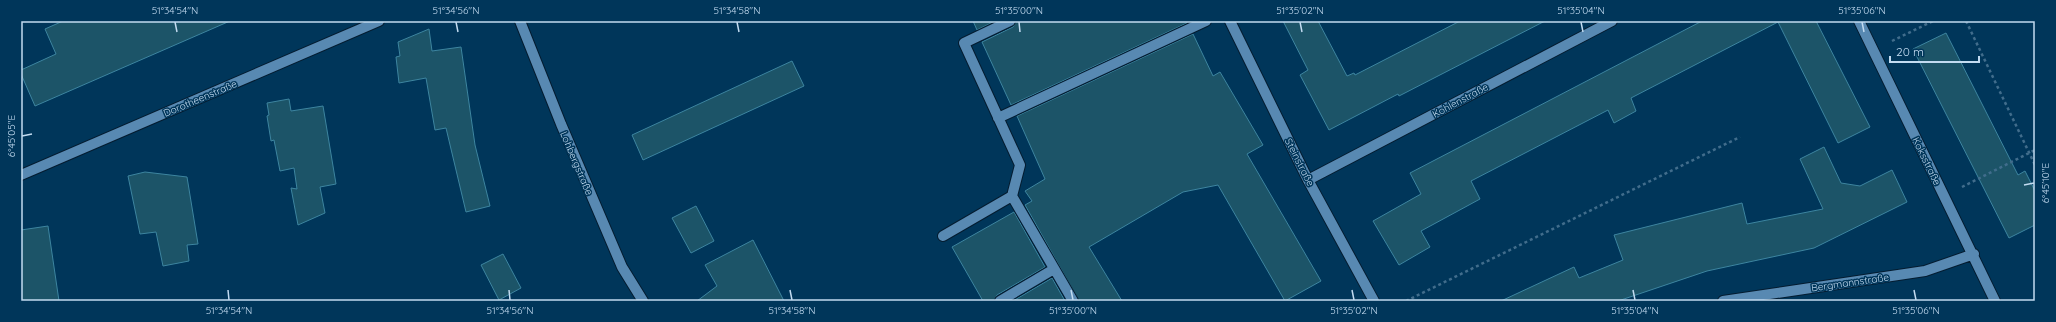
<svg xmlns="http://www.w3.org/2000/svg" width="2056" height="322" font-family="Quicksand,sans-serif">
<style>
.building{fill:#1c5468;stroke:#3d85a0}
.lines{fill:none;stroke-linecap:round;stroke-linejoin:round}
.minor-casing{stroke:#041c30;stroke-width:12}
.path{stroke:#416d8c;stroke-width:2.5;stroke-dasharray:3 3;stroke-linecap:butt}
.minor{stroke:#5889b2;stroke-width:10}
.ticks{fill:none;stroke:#c2dbf1;stroke-width:1.5}
.labels{text-anchor:middle;stroke-width:3;stroke-linejoin:round;paint-order:stroke}
.street-label{font-size:10px;fill:#c2dbf1;stroke:#00365a}
.neatline{fill:none;stroke:#c2dbf1;stroke-width:1.5}
.ticks-label{font-size:10px;text-anchor:middle;fill:#c2dbf1}
</style>
<rect width="100%" height="100%" fill="#00365a"/>
<!-- building -->
<path class="building" d="M63 21H230L35 106 21 74V70L56 54 45 29Z
M973 21H995L977 30Z
M1016 21H1186L1187 23 1011 105 982 42 1013 27Z
M1283 21H1318L1347 76 1354 73 1355 75 1460 21H1545L1399 96 1398 94 1329 130 1300 75 1308 70Z
M1702 21H1816L1870 127 1838 143 1778 22 1631 98 1636 111 1614 123 1608 110 1471 181 1480 199 1421 231 1430 247 1399 265 1373 221 1421 194 1410 173Z
M429 29 432 51 461 47 475 145 490 206 466 212 446 128 435 130 426 78 399 83 396 57 400 56 398 42Z
M1946 33 2018 175 2025 171 2035 191V225L2009 238 1913 49Z
M1193 34 1213 76 1220 72 1263 145 1247 154 1321 281 1285 301 1218 185 1183 192 1089 247 1122 301H1079L1025 205 1032 201 1025 191 1045 179 1017 116Z
M792 61 804 86 643 160 632 135Z
M289 99 291 111 323 106 336 184 320 187 325 213 298 225 291 188 297 189 294 168 280 171 274 140 271 141 267 116 269 115 267 103Z
M1824 147 1841 183 1860 186 1892 170 1907 202 1814 248 1707 271 1618 301H1501L1574 267 1579 278 1623 260 1614 235 1742 203 1747 224 1823 209 1800 159Z
M145 172 187 177 198 244 187 245 189 261 163 266 156 232 140 234 128 176Z
M696 206 714 241 691 253 672 218Z
M1014 212 1045 267 997 295 994 301H983L952 247Z
M48 226 59 301H21V230Z
M753 240 784 301H697L717 286 705 265Z
M503 254 521 288 499 300 481 265Z
M1052 278 1065 301H1013Z"/>
<g class="lines">
<defs>
<path id="minor" d="M520 21 561 124 622 267 643 301
M1010 21 964 43 1020 165 1012 196 1073 301
M1230 21 1308 180 1374 301
M1859 21 1995 301
M998 118 1206 21
M21 175 379 21
M1308 180 1612 21
M943 236 1012 196
M1000 301 1054 269
M1723 301 1925 271 1974 254"/>
</defs>
<!-- minor casing -->
<use href="#minor" class="minor-casing"/>
<!-- path -->
<path class="path" d="M1966 21 2035 165
M1892 41 1933 21
M1962 187 2035 150
M1406 301 1740 137"/>
<!-- minor -->
<use href="#minor" class="minor"/>
</g>
<!-- ticks -->
<path class="ticks" d="M175 22 177 32M456 22 458 32M737 22 739 32M1019 22 1020 32M1300 22 1302 32M1581 22 1583 32M1862 22 1864 32M22 136 32 134M2024 185 2034 183M228 290 229 300M509 290 510 300M790 290 792 300M1071 290 1073 300M1352 290 1354 300M1633 290 1635 300M1914 290 1916 300"/>
<g class="labels">
<!-- street labels -->
<g class="street-label">
<text transform="translate(200 98) rotate(-23)" y="4">Dorotheenstraße</text>
<text transform="translate(1460 100) rotate(-28)" y="4">Kohlenstraße</text>
<text transform="translate(1927 161) rotate(64)" y="4">Koksstraße</text>
<text transform="translate(1300 162) rotate(63)" y="4">Steinstraße</text>
<text transform="translate(577 163) rotate(67)" y="4">Lohbergstraße</text>
<text transform="translate(1850 282) rotate(-8)" y="4">Bergmannstraße</text>
</g>
</g>
<!-- border -->
<rect width="2056" height="322" fill="none" stroke="#00365a" stroke-width="44"/>
<!-- scale -->
<path d="M1890 56v6h89v-6" fill="none" stroke="#c2dbf1" stroke-width="2"/>
<text x="1896" y="56" font-size="12" fill="#c2dbf1" stroke="#00365a" stroke-width="3" paint-order="stroke">20 m</text>
<rect x="22" y="22" width="2012" height="278" class="neatline"/>
<g class="ticks-label">
<text x="175" y="14">51°34'54"N</text>
<text x="456" y="14">51°34'56"N</text>
<text x="737" y="14">51°34'58"N</text>
<text x="1019" y="14">51°35'00"N</text>
<text x="1300" y="14">51°35'02"N</text>
<text x="1581" y="14">51°35'04"N</text>
<text x="1862" y="14">51°35'06"N</text>
<text transform="translate(11 136) rotate(-90)" y="4">6°45'05"E</text>
<text transform="translate(2045 183) rotate(-90)" y="4">6°45'10"E</text>
<text x="229" y="314">51°34'54"N</text>
<text x="510" y="314">51°34'56"N</text>
<text x="792" y="314">51°34'58"N</text>
<text x="1073" y="314">51°35'00"N</text>
<text x="1354" y="314">51°35'02"N</text>
<text x="1635" y="314">51°35'04"N</text>
<text x="1916" y="314">51°35'06"N</text>
</g>
</svg>
